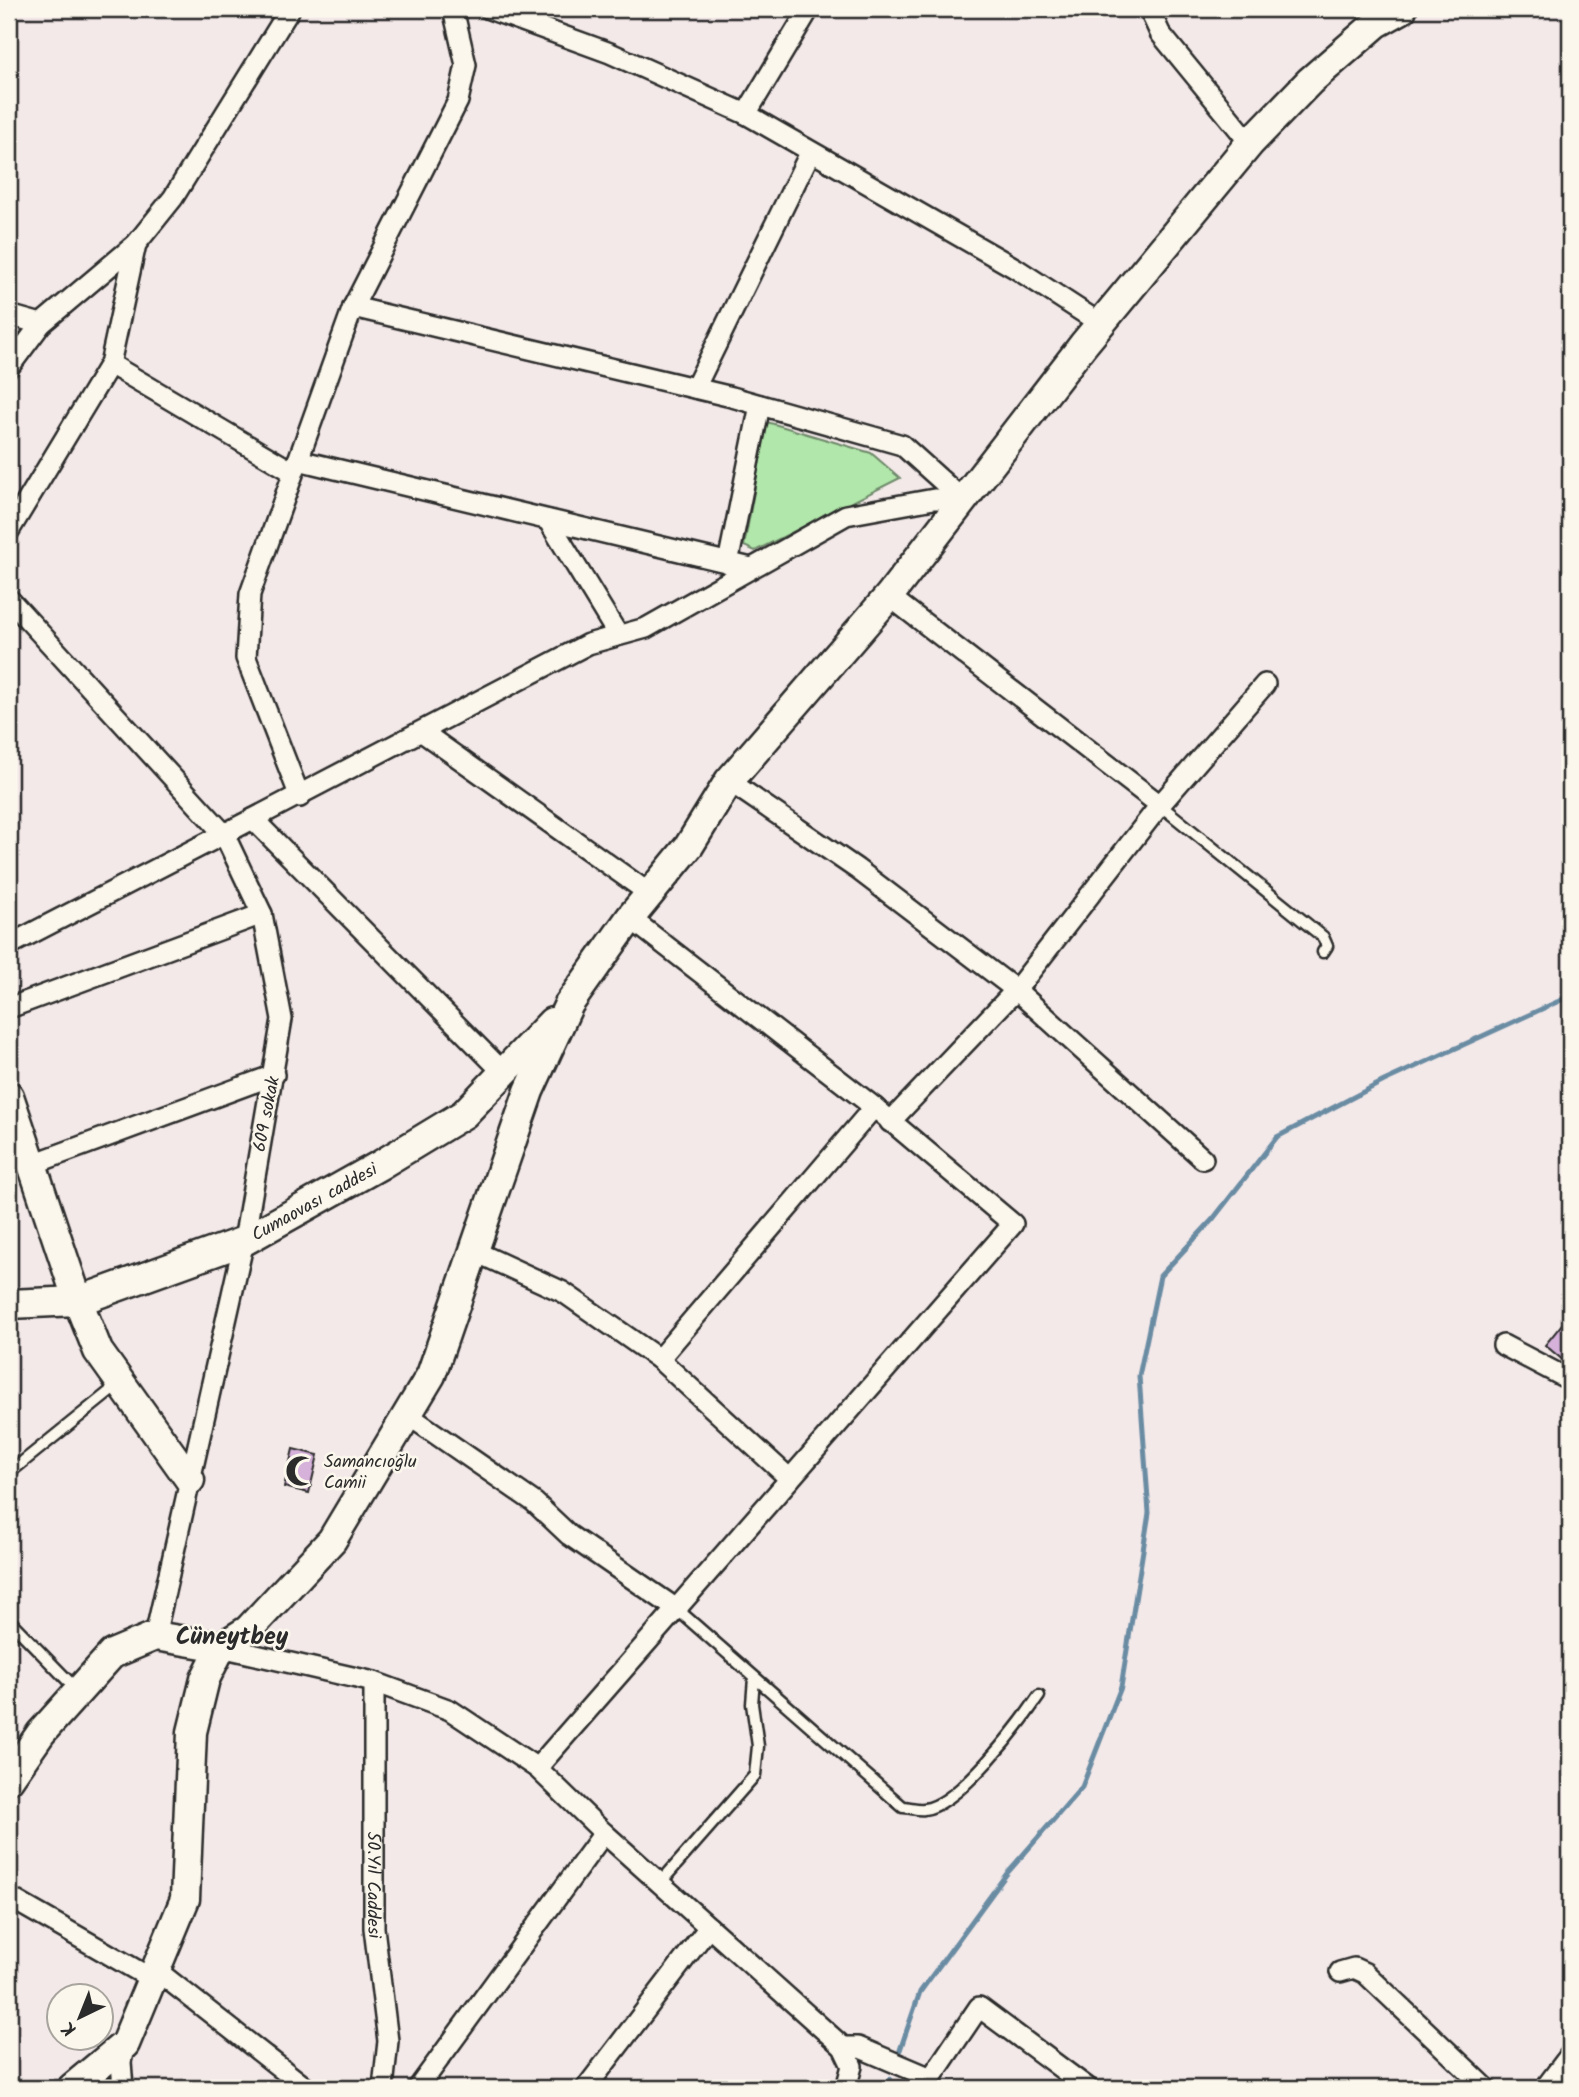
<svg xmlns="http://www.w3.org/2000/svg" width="1579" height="2097" font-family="Kalam,sans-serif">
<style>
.green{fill:#b1e7aa;stroke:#6e896a;stroke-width:2}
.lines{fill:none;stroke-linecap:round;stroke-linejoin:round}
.stream{stroke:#6a8ca3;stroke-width:5}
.building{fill:#d6b2db;stroke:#2b2b2b;stroke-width:2}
.lane-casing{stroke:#2b2b2b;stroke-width:15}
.street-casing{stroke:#2b2b2b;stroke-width:24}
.secondary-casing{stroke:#2b2b2b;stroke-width:33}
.lane{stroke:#fbf7ec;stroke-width:10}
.street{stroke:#fbf7ec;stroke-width:19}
.secondary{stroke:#fbf7ec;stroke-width:28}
.labels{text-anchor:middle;stroke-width:5;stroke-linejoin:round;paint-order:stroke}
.street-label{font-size:18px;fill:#2b2b2b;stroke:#fbf7ec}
.poi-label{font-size:18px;fill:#2b2b2b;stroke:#fbf7ec;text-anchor:start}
.district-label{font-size:24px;font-weight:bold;fill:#2b2b2b;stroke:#fbf7ec}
</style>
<rect width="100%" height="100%" fill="#f4e9e9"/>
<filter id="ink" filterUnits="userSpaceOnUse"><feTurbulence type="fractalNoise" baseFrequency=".0143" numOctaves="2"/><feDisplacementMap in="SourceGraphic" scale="14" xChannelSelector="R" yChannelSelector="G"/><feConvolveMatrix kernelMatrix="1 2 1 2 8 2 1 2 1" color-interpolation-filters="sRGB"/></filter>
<g filter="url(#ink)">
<!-- green -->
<path class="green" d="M767 422 871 453 900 478 755 551 744 546Z"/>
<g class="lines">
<!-- stream -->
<path class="stream" d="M900 2050 920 1992 1008 1872 1082 1787 1121 1687 1149 1513 1139 1376 1160 1276 1213 1219 1277 1137 1384 1081 1570 996
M887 2088 890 2079"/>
</g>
<!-- building -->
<path class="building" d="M1570 1314V1366L1545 1345Z
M293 1449 318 1455 309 1493 284 1487Z"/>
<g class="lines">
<defs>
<path id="lane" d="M1160 805 1323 937 1327 946 1323 952
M9 1473 118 1385
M678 1610 903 1807C909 1807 918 1810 924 1809 958 1806 1020 1724 1039 1696
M9 1620 78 1691
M660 1883 755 1775 758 1746 752 1704 754 1678"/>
<g id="street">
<path d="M453 9 466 65 458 101 353 307 732 397 902 445 962 499"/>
<path d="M489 9 610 53 746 114 1015 268 1101 324"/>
<path d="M1149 9 1160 33 1250 143"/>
<path d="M746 114 809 9"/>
<path d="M9 315 41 324"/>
<path d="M110 364 293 472"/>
<path d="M9 367 41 324 136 244 173 198 290 9"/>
<path d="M695 388 810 153"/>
<path d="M298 460 751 568"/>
<path d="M548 520 618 635"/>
<path d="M9 531 110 364 136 244"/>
<path d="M728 563 760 405"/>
<path d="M889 596 1160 805 1016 990 890 1122"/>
<path d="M9 599 224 834 588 644 646 628 846 515 934 499H962"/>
<path d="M422 732 650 894"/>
<path d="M729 781 857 869 1016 990 1203 1159"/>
<path d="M300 797 246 658 250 594 353 307"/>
<path d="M1160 805 1265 684"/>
<path d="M253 819 504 1073"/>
<path d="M9 945 224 834 262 914 282 1019 244 1241 155 1636"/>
<path d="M9 1008 262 914"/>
<path d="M33 1164 274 1075"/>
<path d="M476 1252 563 1292 659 1359"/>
<path d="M1503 1345 1570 1380"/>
<path d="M408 1415 534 1502 569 1535 678 1610"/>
<path d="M790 1479 659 1359 874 1107"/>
<path d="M221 1647 374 1682 450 1710 537 1768 604 1833 843 2047 852 2066 846 2088"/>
<path id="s1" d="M374 1682V1928L388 2041 383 2088"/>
<path d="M537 1768 1013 1224 874 1107 630 918"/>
<path d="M9 1897 152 1979"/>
<path d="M156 1970 306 2088"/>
<path d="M1340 1972 1354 1968 1365 1973 1486 2088"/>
<path d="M843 2047H858L931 2078 979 2007 1088 2088"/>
<path d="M123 2088 121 2062 125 2044"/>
<path d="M418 2088 604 1833"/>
<path d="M586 2088 709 1927"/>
<path d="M1545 2088 1570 2055"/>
</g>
<g id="secondary">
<path d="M9 1096 78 1301 98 1351 190 1480"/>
<path id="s2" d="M9 1304 78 1301 244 1241 380 1165 464 1114 552 1022"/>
<path d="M9 1779 41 1733 112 1654 155 1636 221 1647"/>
<path d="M72 2088 125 2044 185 1899 192 1732 205 1679 221 1647 248 1630 332 1540 431 1375 529 1091 569 1004 630 918 689 846 729 781 889 596 1083 345 1250 143 1310 81 1377 23 1402 9"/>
</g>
</defs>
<!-- lane casing -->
<use href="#lane" class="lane-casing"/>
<!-- street casing -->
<use href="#street" class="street-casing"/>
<!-- secondary casing -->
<use href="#secondary" class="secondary-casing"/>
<!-- lane -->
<use href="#lane" class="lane"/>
<!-- street -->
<use href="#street" class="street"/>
<!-- secondary -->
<use href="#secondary" class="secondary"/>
</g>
</g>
<!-- icons -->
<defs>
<symbol id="mosque-bare" viewBox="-9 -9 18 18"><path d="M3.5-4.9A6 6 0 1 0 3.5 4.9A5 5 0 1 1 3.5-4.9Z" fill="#2b2b2b" stroke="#fbf7ec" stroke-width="2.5" paint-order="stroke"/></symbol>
</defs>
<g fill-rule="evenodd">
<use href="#mosque-bare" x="279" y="1449" width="44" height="44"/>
</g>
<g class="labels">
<!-- street labels -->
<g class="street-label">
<text transform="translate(266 1114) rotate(-79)" y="6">609 sokak</text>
<text dy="6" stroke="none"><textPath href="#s2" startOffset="326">Cumaovası caddesi</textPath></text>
<text dy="6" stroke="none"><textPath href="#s1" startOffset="203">50.Yıl Caddesi</textPath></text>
</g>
<!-- poi labels -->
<g class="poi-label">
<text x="324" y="1467">Samancıoğlu<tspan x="324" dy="21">Camii</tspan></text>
</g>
<!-- district labels -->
<g class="district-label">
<text x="232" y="1644">Cüneytbey</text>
</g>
</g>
<!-- margin -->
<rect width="1579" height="2097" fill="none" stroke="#fbf7ec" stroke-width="35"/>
<rect x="18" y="18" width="1544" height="2062" fill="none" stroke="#2b2b2b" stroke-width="2.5" filter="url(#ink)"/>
<!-- north arrow -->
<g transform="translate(80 2017) rotate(223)"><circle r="33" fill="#fbf7ec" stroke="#a8a59f" stroke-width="2"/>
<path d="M0-5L12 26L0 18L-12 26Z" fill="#2b2b2b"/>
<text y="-10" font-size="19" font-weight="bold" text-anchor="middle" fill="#2b2b2b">K</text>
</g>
</svg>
